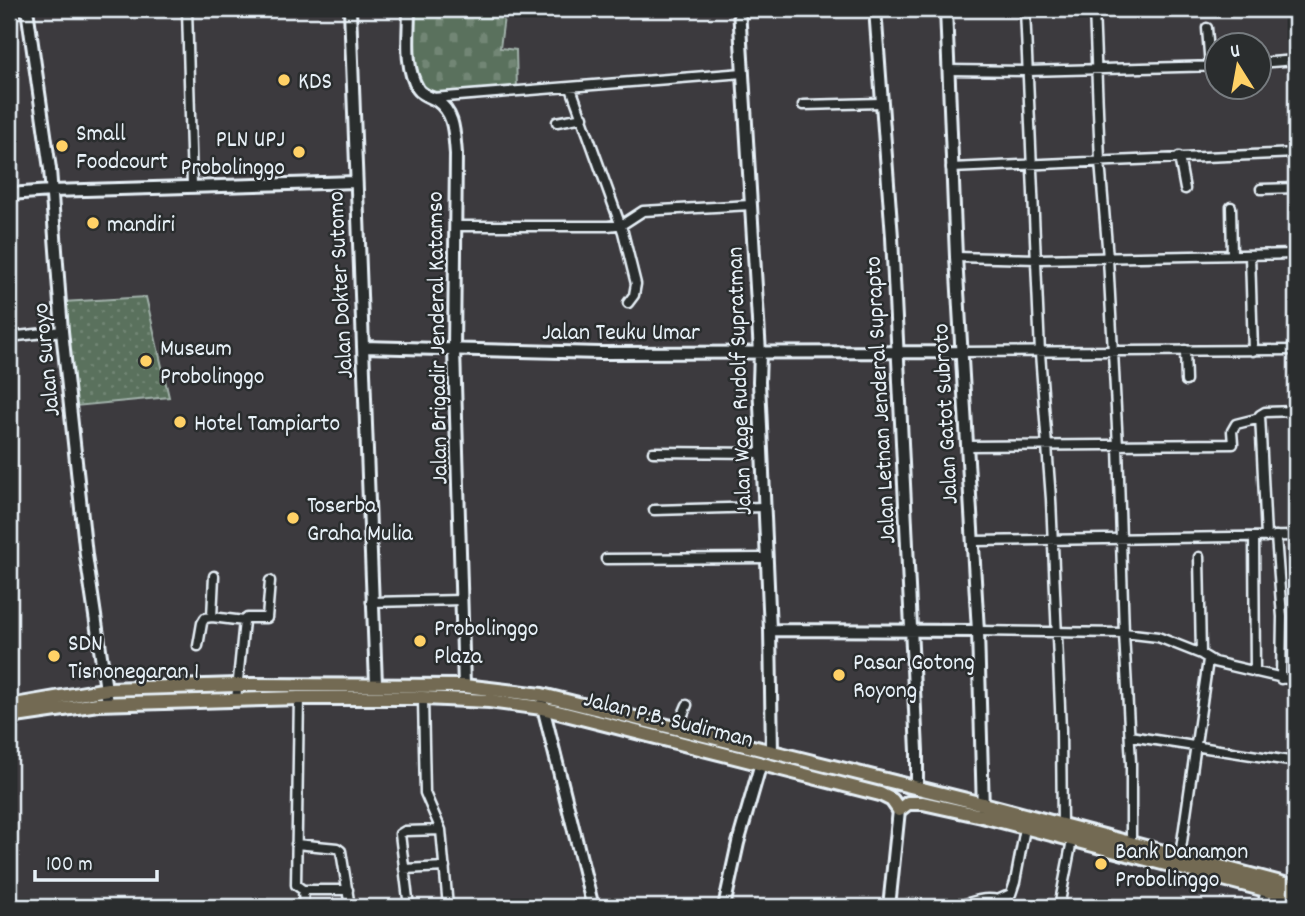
<svg xmlns="http://www.w3.org/2000/svg" width="1305" height="916" font-family="Dekko,sans-serif">
<style>
.cemetery{fill:url(#cemetery-stones);stroke:#a1b1aa;stroke-width:2}
.park{fill:url(#park-dots);stroke:#a1b1aa;stroke-width:2}
.lines{fill:none;stroke-linecap:round;stroke-linejoin:round}
.street-casing{stroke:#e8f1f8;stroke-width:13}
.secondary-casing{stroke:#e8f1f8;stroke-width:16}
.primary-casing{stroke:#e8f1f8;stroke-width:18}
.street{stroke:#2a2d2e;stroke-width:8}
.secondary{stroke:#2a2d2e;stroke-width:10}
.primary{stroke:#736b52;stroke-width:12}
.poi-dot{fill:#ffd166;stroke:#2a2d2e;stroke-width:2.5}
.labels{text-anchor:middle;stroke-width:5;stroke-linejoin:round;paint-order:stroke}
.poi-label{font-size:24px;fill:#e8f1f8;stroke:#2a2d2e;text-anchor:start}
.street-label{font-size:24px;fill:#e8f1f8;stroke:#2a2d2e}
</style>
<defs>
<pattern id="cemetery-stones" width="16" height="16" patternUnits="userSpaceOnUse" patternTransform="scale(1.75)"><rect width="16" height="16" fill="#5a715d"/><path d="M2 7V4a2 2 0 0 1 4 0v3zM10 15v-3a2 2 0 0 1 4 0v3z" fill="#728675"/></pattern>
<pattern id="park-dots" width="8" height="8" patternUnits="userSpaceOnUse" patternTransform="scale(1.75)"><rect width="8" height="8" fill="#5a715d"/><path d="M2 2h.1M6 6h.1" fill="none" stroke="#728675" stroke-width="1.8" stroke-linecap="round"/></pattern>
</defs>
<rect width="100%" height="100%" fill="#3c3a3e"/>
<filter id="ink" filterUnits="userSpaceOnUse"><feTurbulence type="fractalNoise" baseFrequency=".0143" numOctaves="2"/><feDisplacementMap in="SourceGraphic" scale="14" xChannelSelector="R" yChannelSelector="G"/><feConvolveMatrix kernelMatrix="1 2 1 2 8 2 1 2 1" color-interpolation-filters="sRGB"/></filter>
<g filter="url(#ink)">
<!-- cemetery -->
<path class="cemetery" d="M409 9H505L500 48 516 50 517 90 422 92 412 72Z"/>
<!-- park -->
<path class="park" d="M146 297 169 397 75 406 63 302Z"/>
<g class="lines">
<defs>
<path id="street" d="M187 9 192 186
M1025 9 1040 353 1051 499 1061 730 1062 827
M1094 9 1100 161 1108 258 1118 446 1124 633 1131 763V844
M1292 9 1296 43
M1207 28 1210 67
M1260 63 1296 60
M948 70 1027 71 1218 66
M571 88 623 232 636 284 634 295 628 303
M433 98 743 73
M803 105 881 103
M557 122 583 117
M1179 157 1185 189
M951 168 1296 153
M1261 189 1296 188
M1231 207 1232 255
M455 226H608L623 224 643 211 751 205
M1250 255 1253 351
M956 257 1037 259 1296 254
M9 337 62 331
M1185 350 1186 381
M962 352 1296 350
M967 446 1233 444 1232 431 1236 424 1260 418
M653 452 763 453
M654 510 764 507
M1276 536 1282 617 1281 679
M1254 537 1255 672
M1266 537 1260 415 1265 412 1296 411
M973 541 1296 536
M1199 557 1201 654
M606 559 767 558
M371 602 462 600
M212 617 214 576
M978 631 1124 633 1158 637 1201 654 1214 662 1296 681
M198 646 202 623 205 618 212 617 244 621
M299 696 296 885 303 890H348
M423 698 425 793 441 830 448 907
M236 700 244 621 247 618H267L270 581
M677 729 687 705
M1130 736 1296 762
M296 844 337 848 341 851 350 907
M1180 856 1208 660
M404 869 445 867
M303 890 304 907
M998 900 1011 894 1015 882 1025 828
M409 907 400 834 405 831 441 830
M957 907C971 902 983 897 998 900L997 907
M1059 907 1072 840
M1262 907 1266 890"/>
<path id="secondary" d="M27 9 50 169 62 331 86 555 108 703
M350 9 376 684
M409 9C409 34 404 67 418 89 422 95 430 97 436 100 455 113 454 133 456 154L454 350 464 686
M739 9 760 353 759 382 770 630 772 753
M875 9 892 237 917 751V789
M946 9 956 257 978 631 983 810
M9 194 51 191 356 182
M363 347 601 353 962 352
M770 630 978 631
M542 703 593 907
M724 907 738 843 761 763
M889 907 899 810"/>
<path id="primary" d="M9 706 108 689 237 685 464 686 542 695 983 804 1296 887
M9 717 98 704 299 698H423L489 701 542 708 880 794 892 800 899 810 908 803H923L982 816 1296 898"/>
</defs>
<!-- street casing -->
<use href="#street" class="street-casing"/>
<!-- secondary casing -->
<use href="#secondary" class="secondary-casing"/>
<!-- primary casing -->
<use href="#primary" class="primary-casing"/>
<!-- street -->
<use href="#street" class="street"/>
<!-- secondary -->
<use href="#secondary" class="secondary"/>
<!-- primary -->
<use href="#primary" class="primary"/>
</g>
</g>
<!-- markers -->
<g class="poi-dot">
<circle cx="284" cy="80" r="7"/>
<circle cx="62" cy="146" r="7"/>
<circle cx="299" cy="152" r="7"/>
<circle cx="93" cy="223" r="7"/>
<circle cx="146" cy="361" r="7"/>
<circle cx="180" cy="422" r="7"/>
<circle cx="293" cy="518" r="7"/>
<circle cx="420" cy="641" r="7"/>
<circle cx="54" cy="656" r="7"/>
<circle cx="839" cy="675" r="7"/>
<circle cx="1101" cy="864" r="7"/>
</g>
<g class="labels">
<!-- poi labels -->
<g class="poi-label">
<text x="298" y="88">KDS</text>
<text x="76" y="140">Small<tspan x="76" dy="28">Foodcourt</tspan></text>
<text x="285" y="146" text-anchor="end">PLN UPJ<tspan x="285" dy="28">Probolinggo</tspan></text>
<text x="107" y="231">mandiri</text>
<text x="160" y="355">Museum<tspan x="160" dy="28">Probolinggo</tspan></text>
<text x="194" y="430">Hotel Tampiarto</text>
<text x="307" y="512">Toserba<tspan x="307" dy="28">Graha Mulia</tspan></text>
<text x="434" y="635">Probolinggo<tspan x="434" dy="28">Plaza</tspan></text>
<text x="68" y="650">SDN<tspan x="68" dy="28">Tisnonegaran 1</tspan></text>
<text x="853" y="669">Pasar Gotong<tspan x="853" dy="28">Royong</tspan></text>
<text x="1115" y="858">Bank Danamon<tspan x="1115" dy="28">Probolinggo</tspan></text>
</g>
<!-- street labels -->
<g class="street-label">
<text transform="translate(339 285) rotate(-93)" y="8">Jalan Dokter Sutomo</text>
<text x="621" y="339">Jalan Teuku Umar</text>
<text transform="translate(436 338) rotate(-91)" y="8">Jalan Brigadir Jenderal Katamso</text>
<text transform="translate(45 360) rotate(-96)" y="8">Jalan Suroyo</text>
<text transform="translate(738 381) rotate(-92)" y="8">Jalan Wage Rudolf Supratman</text>
<text transform="translate(879 400) rotate(-93)" y="8">Jalan Letnan Jenderal Suprapto</text>
<text transform="translate(944 414) rotate(-93)" y="8">Jalan Gatot Subroto</text>
<text transform="translate(669 718) rotate(14)" y="8">Jalan P.B. Sudirman</text>
</g>
</g>
<!-- margin -->
<rect width="1305" height="916" fill="none" stroke="#2a2d2e" stroke-width="35"/>
<rect x="18" y="18" width="1270" height="881" fill="none" stroke="#e8f1f8" stroke-width="2.5" filter="url(#ink)"/>
<!-- north arrow -->
<g transform="translate(1238 66) rotate(349)"><circle r="33" fill="#2a2d2e" stroke="#767b7f" stroke-width="2"/>
<path d="M0-5L12 26L0 18L-12 26Z" fill="#ffd166"/>
<text y="-10" font-size="19" font-weight="bold" text-anchor="middle" fill="#e8f1f8">U</text>
</g>
<!-- scale -->
<path d="M35 870v10h122v-10" fill="none" stroke="#e8f1f8" stroke-width="3.5"/>
<text x="46" y="870" font-size="21" fill="#e8f1f8" stroke="#2a2d2e" stroke-width="5" paint-order="stroke">100 m</text>
</svg>
